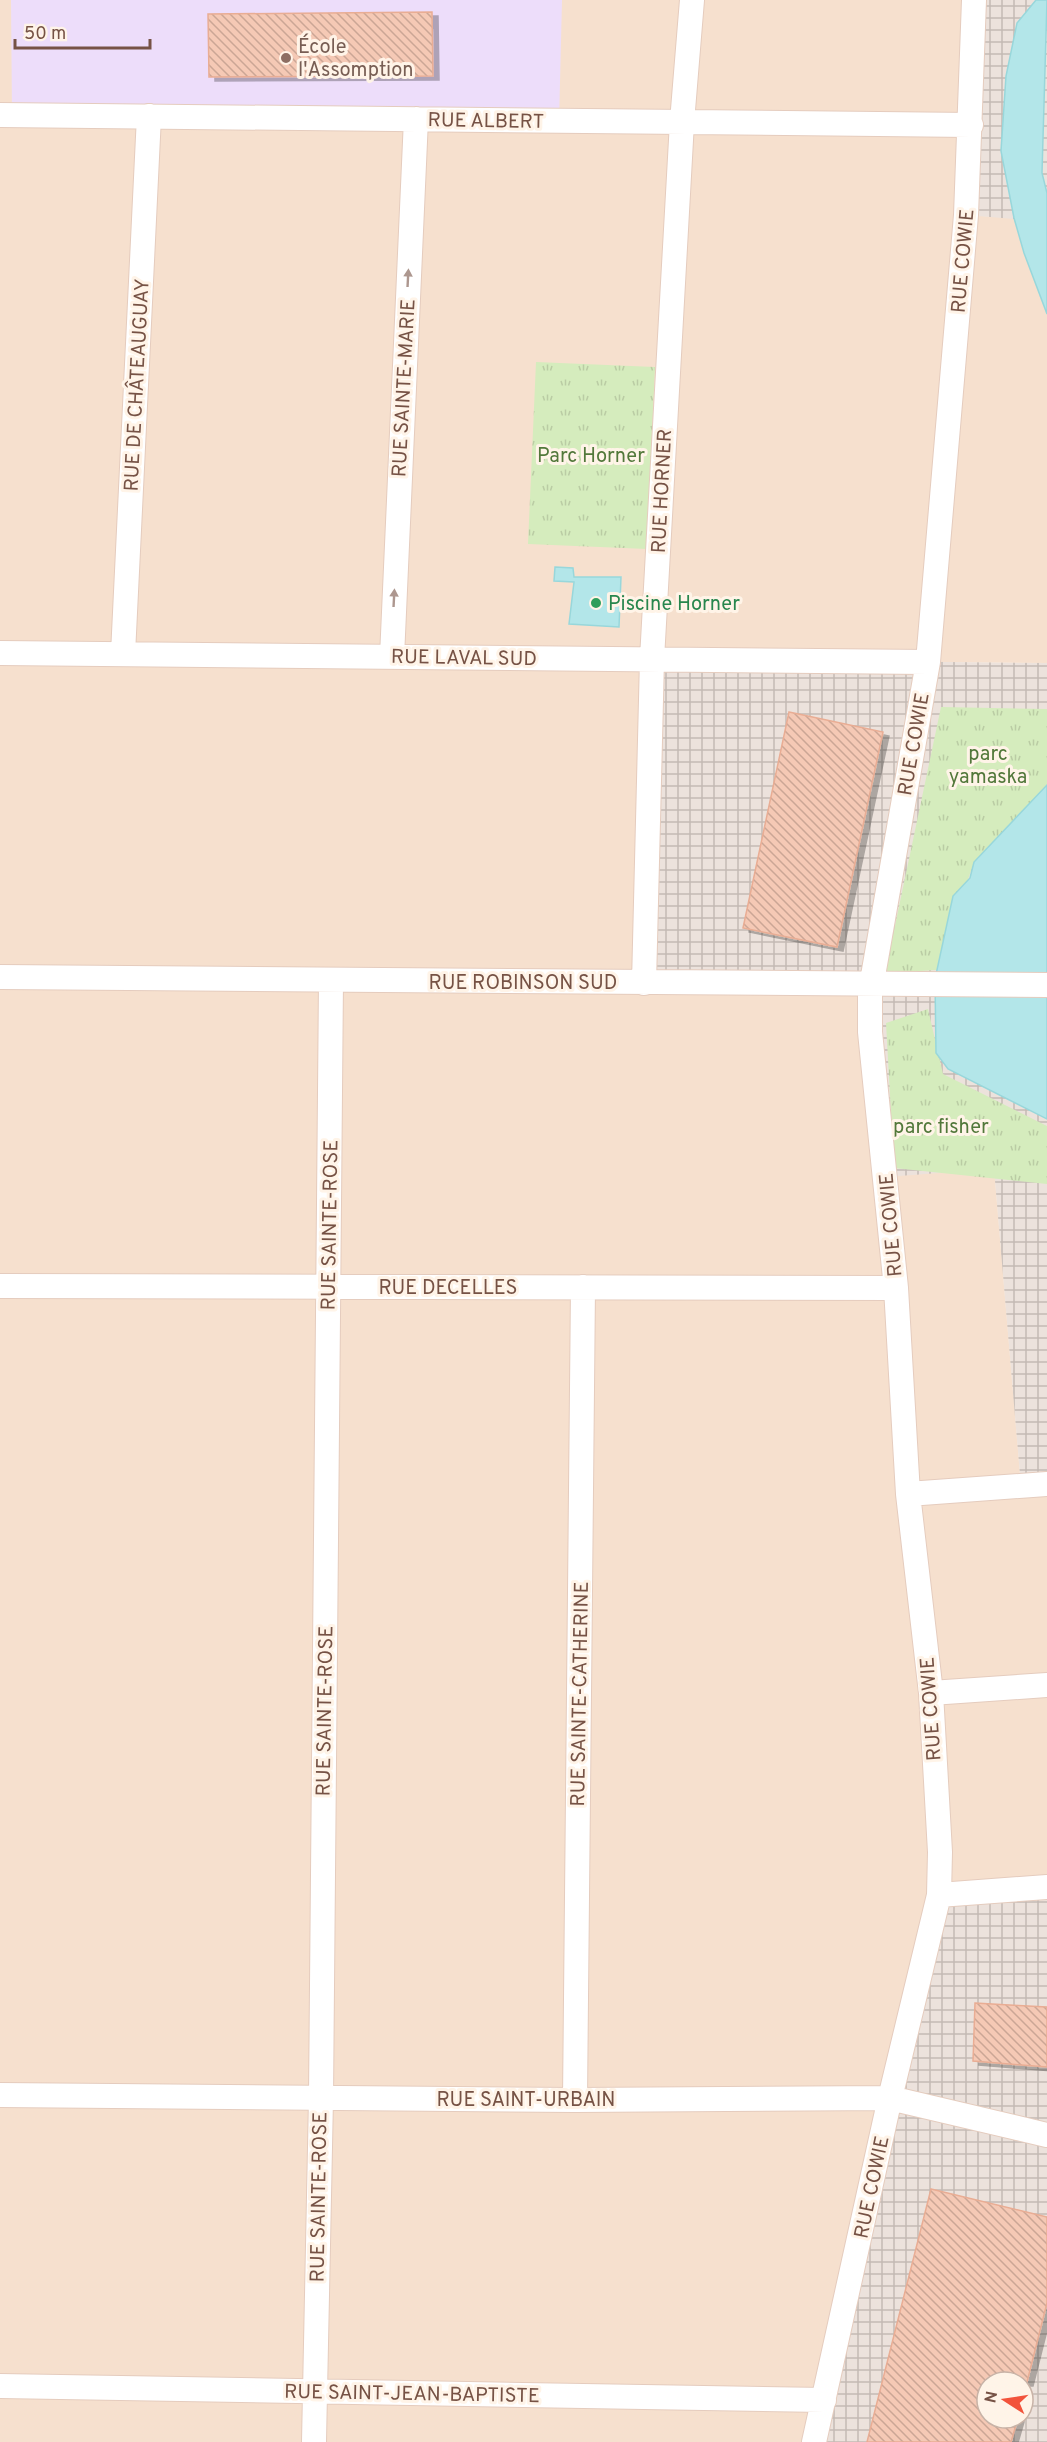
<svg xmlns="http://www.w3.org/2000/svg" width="1047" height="2442" font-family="Overpass,sans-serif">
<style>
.residential{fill:#f6e0ce}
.industrial{fill:url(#industrial-grid);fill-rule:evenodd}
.education{fill:#edddfa}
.grass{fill:url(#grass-tufts)}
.water{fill:#b3e6e9;stroke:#98d7db;stroke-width:1.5}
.building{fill:url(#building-back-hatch);stroke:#e9ad94;stroke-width:1.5;filter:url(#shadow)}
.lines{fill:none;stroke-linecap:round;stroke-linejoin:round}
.minor-casing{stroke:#e5ccbe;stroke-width:26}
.minor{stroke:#fff;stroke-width:24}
.oneway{fill:#ad978f}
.education-dot{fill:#8d6e63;stroke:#fff4e8;stroke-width:2}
.leisure-dot{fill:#2e9e5b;stroke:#fff4e8;stroke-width:2}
.labels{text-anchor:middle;stroke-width:6;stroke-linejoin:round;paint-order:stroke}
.education-label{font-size:20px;fill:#785e54;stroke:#fff4e8;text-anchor:start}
.street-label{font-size:20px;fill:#765245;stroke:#fff4e8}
.park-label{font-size:20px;fill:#52783a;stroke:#fff4e8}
.leisure-label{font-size:20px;fill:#27864d;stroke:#fff4e8;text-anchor:start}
</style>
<defs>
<pattern id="industrial-grid" width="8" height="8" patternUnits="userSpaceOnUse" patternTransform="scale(1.5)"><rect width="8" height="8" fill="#ece2dc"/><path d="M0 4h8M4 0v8" fill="none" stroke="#c4bab4"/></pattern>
<pattern id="grass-tufts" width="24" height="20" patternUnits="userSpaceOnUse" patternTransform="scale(1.5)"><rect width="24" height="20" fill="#d5ecbd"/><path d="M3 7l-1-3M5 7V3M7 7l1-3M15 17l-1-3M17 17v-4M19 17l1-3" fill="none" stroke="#bacca4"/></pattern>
<pattern id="building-back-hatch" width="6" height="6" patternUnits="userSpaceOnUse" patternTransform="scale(1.5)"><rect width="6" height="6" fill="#f5c9b5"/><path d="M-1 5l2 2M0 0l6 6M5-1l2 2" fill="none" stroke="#cba695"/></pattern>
<filter id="shadow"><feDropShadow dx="6" dy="4" stdDeviation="0" flood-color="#0004"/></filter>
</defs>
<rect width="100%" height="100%" fill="#feefe0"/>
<!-- residential -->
<path class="residential" d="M0 0H973L966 215 1014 218 1024 253 1047 314V663L652 659 994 1168 1021 1486 1047 1484V1887L814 2442H0Z"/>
<!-- industrial -->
<path class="industrial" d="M973 0H1047V314L1024 253 1014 219 966 215Z
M652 659 1047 663V1484L1021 1487 994 1169 885 1177 871 985 644 983Z
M1047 1887V2442H814L939 1895ZM987 2382H1023V2418H987Z"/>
<!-- education -->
<path class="education" d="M11 0H562L559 123 12 115Z"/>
<!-- grass -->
<path class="grass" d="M536 362 655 367 647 549 528 544Z
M941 707 1047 709V785L974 862 937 970 885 973Z
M928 1009 943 1074 1047 1126V1184L894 1168 886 1023Z"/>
<!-- water -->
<path class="water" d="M1036 0H1047L1042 173 1047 193V314L1024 253 1014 218 1001 151 1006 76 1017 23Z
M555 567 573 568 574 577H621L619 627 569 624 574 582 554 581Z
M1047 785V1119L948 1069 936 1053 935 979 953 896 970 878 974 862Z"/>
<!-- building -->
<path class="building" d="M432 12 433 76 209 77 208 14Z
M789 712 883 732 837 947 743 928Z
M975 2003 1047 2007V2067L973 2061Z
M931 2189 1047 2217V2303L1027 2382H987V2418H1018L1011 2442H867Z"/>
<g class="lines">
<defs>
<path id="minor" d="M0 115 971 125
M0 653 928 662
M123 654 149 116
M392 657 416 119
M0 977 1047 985
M644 983 652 659 682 122 692 0
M0 1286 896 1288
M908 1494 1047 1484
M931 1693 1047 1685
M939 1895 1047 1887
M0 2095 575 2100 890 2098 1047 2135
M575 2100 583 1287
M0 2386 824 2400
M314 2442 321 2098 331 980
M814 2442 890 2098 939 1895 940 1852 931 1693 908 1494 896 1288 870 1032V993L928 662 966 215 974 0"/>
</defs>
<!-- minor casing -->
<use href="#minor" class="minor-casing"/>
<!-- minor -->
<use href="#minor" class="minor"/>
</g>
<!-- one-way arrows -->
<defs><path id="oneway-solid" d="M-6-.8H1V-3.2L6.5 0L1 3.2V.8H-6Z" transform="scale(1.5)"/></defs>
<g class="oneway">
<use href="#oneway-solid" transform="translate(408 278) rotate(-87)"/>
<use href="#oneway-solid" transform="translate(394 598) rotate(-87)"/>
</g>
<!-- markers -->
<circle class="education-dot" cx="286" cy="58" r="6"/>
<circle class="leisure-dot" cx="596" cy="603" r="6"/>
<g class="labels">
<!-- education labels -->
<g class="education-label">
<text x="298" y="53">École<tspan x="298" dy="23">l'Assomption</tspan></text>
</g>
<!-- street labels -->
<g class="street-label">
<text transform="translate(486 120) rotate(1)" y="7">RUE ALBERT</text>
<text transform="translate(962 261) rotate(-85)" y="7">RUE COWIE</text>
<text transform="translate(136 385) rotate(-87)" y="7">RUE DE CHÂTEAUGUAY</text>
<text transform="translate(403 388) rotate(-87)" y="7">RUE SAINTE-MARIE</text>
<text transform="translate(661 491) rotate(-87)" y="7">RUE HORNER</text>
<text transform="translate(464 657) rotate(1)" y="7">RUE LAVAL SUD</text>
<text transform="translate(913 744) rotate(-80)" y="7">RUE COWIE</text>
<text x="523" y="989">RUE ROBINSON SUD</text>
<text transform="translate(329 1225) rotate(-89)" y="7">RUE SAINTE-ROSE</text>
<text transform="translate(890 1225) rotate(-95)" y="7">RUE COWIE</text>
<text x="448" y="1294">RUE DECELLES</text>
<text transform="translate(579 1694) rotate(-89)" y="7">RUE SAINTE-CATHERINE</text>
<text transform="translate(930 1709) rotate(-94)" y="7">RUE COWIE</text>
<text transform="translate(324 1711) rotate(-89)" y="7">RUE SAINTE-ROSE</text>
<text x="526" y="2106">RUE SAINT-URBAIN</text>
<text transform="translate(871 2187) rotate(-78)" y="7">RUE COWIE</text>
<text transform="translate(318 2197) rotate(-89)" y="7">RUE SAINTE-ROSE</text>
<text transform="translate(412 2393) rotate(1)" y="7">RUE SAINT-JEAN-BAPTISTE</text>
</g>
<!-- park labels -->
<g class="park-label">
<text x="591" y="462">Parc Horner</text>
<text x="988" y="760">parc<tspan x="988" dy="23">yamaska</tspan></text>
<text x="941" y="1133">parc fisher</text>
</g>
<!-- leisure labels -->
<g class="leisure-label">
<text x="608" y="610">Piscine Horner</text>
</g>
</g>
<!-- north arrow -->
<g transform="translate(1005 2400) rotate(282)"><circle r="28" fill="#fff4e8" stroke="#c8b3a7" stroke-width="1.5"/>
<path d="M0-4.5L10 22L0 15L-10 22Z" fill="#f2533b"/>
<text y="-9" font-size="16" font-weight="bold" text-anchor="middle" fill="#765245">N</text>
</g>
<!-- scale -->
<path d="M15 39v9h135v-9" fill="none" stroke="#765245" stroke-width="3"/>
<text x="24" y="39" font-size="18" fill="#765245" stroke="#fff4e8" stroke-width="4.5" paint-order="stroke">50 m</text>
</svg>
